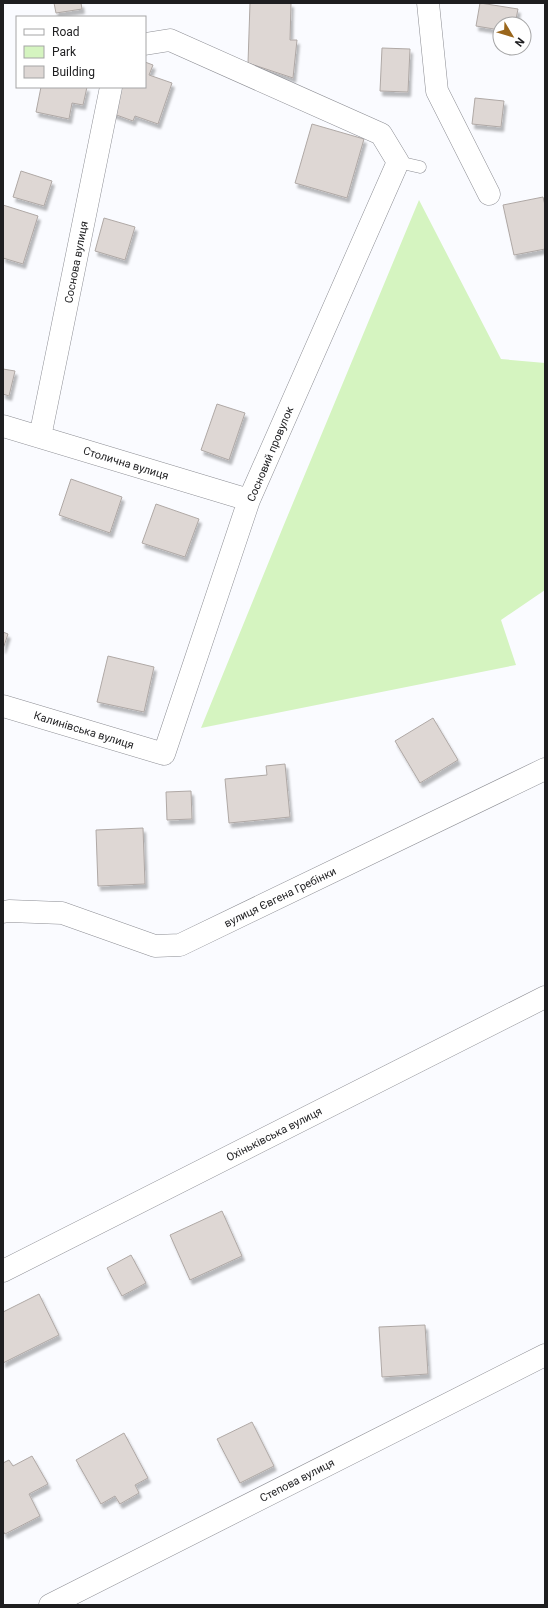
<svg xmlns="http://www.w3.org/2000/svg" width="548" height="1608" font-family="Roboto,sans-serif">
<style>
.green{fill:#d5f4c0}
.building{fill:#ded7d4;stroke:#afa8a5;filter:url(#shadow)}
.lines{fill:none;stroke-linecap:round;stroke-linejoin:round}
.lane-casing{stroke:#8d8e94;stroke-width:13}
.street-casing{stroke:#8d8e94;stroke-width:23}
.lane{stroke:#fff;stroke-width:12}
.street{stroke:#fff;stroke-width:22}
.labels{text-anchor:middle;stroke-width:3;stroke-linejoin:round;paint-order:stroke}
.street-label{font-size:11px;fill:#1e1e20;stroke:#fff}
</style>
<defs>
<filter id="shadow"><feDropShadow dx="2.5" dy="4.5" stdDeviation="1" flood-color="#0004"/></filter>
</defs>
<rect width="100%" height="100%" fill="#fafbff"/>
<!-- green -->
<path class="green" d="M419 200 501 359 545 363V590L501 620 516 665 201 728 283 527Z"/>
<!-- building -->
<path class="building" d="M54 3H81L82 9 56 13Z
M250 3H291L290 40H297L293 78 248 63Z
M480 3 518 9 515 24H500V30L476 26Z
M382 48 410 49 408 92 380 91Z
M145 62 153 65 149 75 172 83 158 124 135 116 133 121 111 113 120 87H145Z
M41 87H87L83 105 72 103 69 119 36 112Z
M475 98 504 101 501 127 472 124Z
M312 124 364 139 347 198 295 183Z
M21 171 52 181 44 206 13 197Z
M543 197 545 205V249L514 255 503 205Z
M3 205 38 216 23 264 3 258Z
M104 218 135 227 125 260 95 251Z
M3 369 15 371 9 396 3 394Z
M217 404 245 413 229 460 201 450Z
M71 479 122 497 110 533 59 515Z
M156 504 199 519 185 557 142 543Z
M3 632 8 634 3 649Z
M108 656 154 667 144 712 97 702Z
M433 718 458 760 420 783 395 741Z
M285 764 290 817 229 823 225 779 267 775 266 766Z
M191 791 192 819 167 820 166 792Z
M143 828 145 884 98 886 96 830Z
M222 1211 242 1256 190 1280 170 1235Z
M131 1255 146 1283 122 1296 107 1268Z
M39 1294 59 1335 3 1363V1312Z
M425 1325 428 1374 382 1377 379 1327Z
M252 1422 274 1466 240 1483 217 1439Z
M124 1433 148 1478 135 1485 139 1493 120 1504 115 1496 101 1504 76 1460Z
M32 1456 48 1484 29 1494 40 1516 5 1534 3 1531V1463L9 1460 13 1466Z"/>
<g class="lines">
<defs>
<path id="lane" d="M398 162 420 167"/>
<path id="street" d="M428 3 437 91 489 194
M3 426 249 500
M40 437 111 87
M3 706 164 754 249 500 398 162 381 134 170 40 145 44
M3 912 9 911 62 913 155 946 180 945 545 769
M3 1271 545 997
M50 1605 545 1355"/>
</defs>
<!-- lane casing -->
<use href="#lane" class="lane-casing"/>
<!-- street casing -->
<use href="#street" class="street-casing"/>
<!-- lane -->
<use href="#lane" class="lane"/>
<!-- street -->
<use href="#street" class="street"/>
</g>
<g class="labels">
<!-- street labels -->
<g class="street-label">
<text transform="translate(76 262) rotate(-79)" y="4">Соснова вулиця</text>
<text transform="translate(270 454) rotate(-67)" y="4">Сосновий провулок</text>
<text transform="translate(126 463) rotate(17)" y="4">Столична вулиця</text>
<text transform="translate(84 730) rotate(17)" y="4">Калинівська вулиця</text>
<text transform="translate(280 897) rotate(-26)" y="4">вулиця Євгена Гребінки</text>
<text transform="translate(274 1134) rotate(-27)" y="4">Охіньківська вулиця</text>
<text transform="translate(297 1480) rotate(-27)" y="4">Степова вулиця</text>
</g>
</g>
<!-- border -->
<rect width="548" height="1608" fill="none" stroke="#1e1e20" stroke-width="8"/>
<!-- legend -->
<rect x="16" y="16" width="130" height="72" fill="#ffffff" stroke="#a5a5a6"/>
<rect x="24" y="29" width="20" height="6" fill="#ffffff" stroke="#a5a5a6"/>
<text x="52" y="36" font-size="12" fill="#1e1e20">Road</text>
<rect x="24" y="46" width="20" height="12" fill="#d5f4c0" stroke="#a5a5a6"/>
<text x="52" y="56" font-size="12" fill="#1e1e20">Park</text>
<rect x="24" y="66" width="20" height="12" fill="#ded7d4" stroke="#a5a5a6"/>
<text x="52" y="76" font-size="12" fill="#1e1e20">Building</text>
<!-- north arrow -->
<g transform="translate(512 36) rotate(128)"><circle r="19" fill="#ffffff" stroke="#a5a5a6"/>
<path d="M0-3L7 15L0 10L-7 15Z" fill="#9a661c"/>
<text y="-6" font-size="11" font-weight="bold" text-anchor="middle" fill="#1e1e20">N</text>
</g>
</svg>
